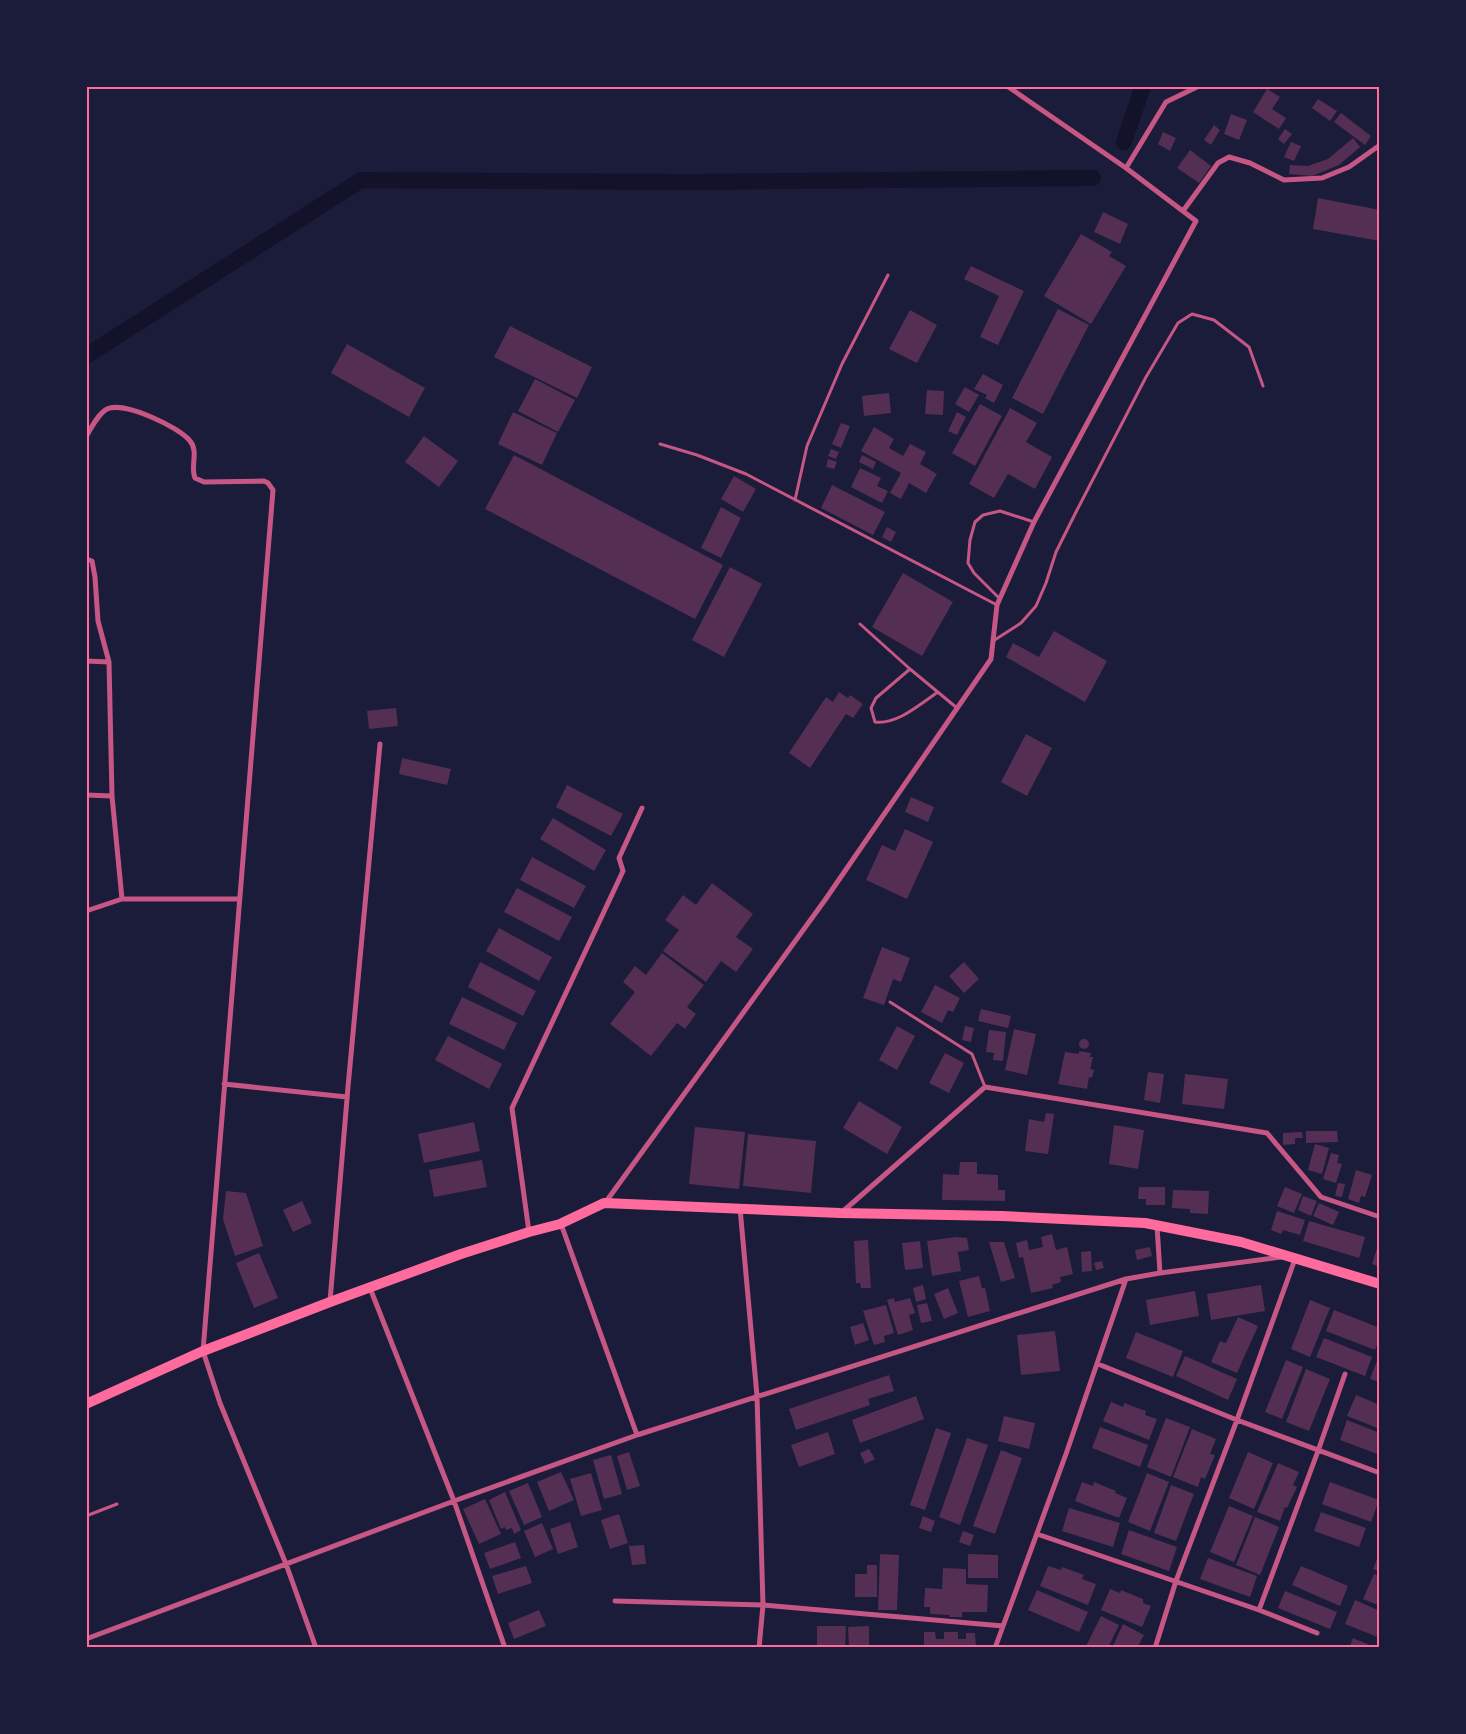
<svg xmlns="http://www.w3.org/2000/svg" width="1466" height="1734" font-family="'Noto Serif',serif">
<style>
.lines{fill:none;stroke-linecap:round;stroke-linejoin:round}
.canal{stroke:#12122b;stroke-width:16}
.building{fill:#542f53}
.service{stroke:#c65784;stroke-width:3}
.minor{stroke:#c65784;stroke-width:5}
.primary{stroke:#ff6b9d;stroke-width:10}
.neatline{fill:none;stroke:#ff6b9d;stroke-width:2}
</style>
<rect width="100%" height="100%" fill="#1b1b3a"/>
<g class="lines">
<!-- canal -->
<path class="canal" d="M1124 142 1143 86
M86 356 361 180 690 182 1093 178"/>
</g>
<!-- building -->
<path class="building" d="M1267 89 1280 97 1272 109 1286 118 1279 129 1253 112Z
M1318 99 1337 111 1330 121 1312 108Z
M1341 113 1371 136 1365 145 1334 122Z
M1231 114 1247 120 1239 140 1224 134Z
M1214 125 1220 130 1211 145 1204 140Z
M1285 129 1292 134 1284 144 1278 139Z
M1163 132 1176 138 1170 151 1158 144Z
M1353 138 1360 147 1339 165 1312 176 1289 174 1290 165 1308 166 1328 159Z
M1291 142 1301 146 1294 161 1284 157Z
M1190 150 1211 166 1199 183 1177 168Z
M1318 198 1380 210V241L1313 229Z
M1103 212 1128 224 1120 244 1094 232Z
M1081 234 1112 252 1109 256 1126 266 1091 324 1044 296Z
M971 266 1024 291 998 345 980 337 999 296 964 279Z
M1058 309 1089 325 1043 414 1012 398Z
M910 310 937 325 917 363 889 349Z
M510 326 592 367 577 398 494 357Z
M347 344 425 388 409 417 331 373Z
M983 374 1003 385 994 403 985 398 987 395 974 389Z
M535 379 575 400 558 432 518 411Z
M965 387 979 395 969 412 955 404Z
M927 390 944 391 943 415 925 414Z
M889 393 891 413 864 416 862 396Z
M980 404 1002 416 975 466 952 453Z
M1010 408 1037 423 1026 442 1052 457 1035 489 1008 474 994 498 969 484Z
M513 412 557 433 542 465 498 444Z
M957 412 966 417 957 435 948 431Z
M841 423 850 426 841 448 832 444Z
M874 427 894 439 889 448 903 456 910 444 926 452 920 464 937 474 926 493 909 483 901 499 890 493 901 473 861 451Z
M424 436 458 461 439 487 405 462Z
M831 449 839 452 836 459 828 456Z
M514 455 723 565 695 619 485 509Z
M862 455 876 462 873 469 859 462Z
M828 459 837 462 834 469 826 467Z
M860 468 881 478 877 486 888 491 882 503 851 487Z
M734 476 756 489 743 512 721 499Z
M832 485 885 512 873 535 821 508Z
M721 507 741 518 721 558 701 548Z
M887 527 896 532 891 542 882 537Z
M730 567 762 584 724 657 692 640Z
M903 573 953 602 922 656 872 627Z
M1054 631 1107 661 1085 702 1006 657 1013 643 1039 657Z
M839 692 848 698 850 695 863 704 853 718 846 714 810 768 789 753 826 697 833 702Z
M396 708 398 726 369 729 367 711Z
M1026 734 1052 748 1027 796 1001 782Z
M402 758 451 769 447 785 399 774Z
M567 785 623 814 611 836 556 807Z
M911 797 934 807 928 822 905 812Z
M553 818 606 850 594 871 540 839Z
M905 829 933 842 907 899 866 880 882 845 895 851Z
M532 857 586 886 574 908 520 880Z
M712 883 753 914 736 937 753 949 736 972 721 961 706 982 663 951 679 930 665 920 683 895 696 905Z
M517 888 572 917 559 941 504 912Z
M499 928 552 957 539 981 486 951Z
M882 947 910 958 901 982 893 979 884 1005 863 998Z
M662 953 704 985 687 1007 696 1014 685 1029 677 1023 651 1056 610 1024 635 992 623 982 635 966 646 975Z
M480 962 536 991 523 1016 468 987Z
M964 962 979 979 964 993 949 976Z
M935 985 960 998 953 1012 948 1010 942 1023 921 1012Z
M462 997 517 1023 504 1050 449 1024Z
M981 1009 1011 1016 1008 1028 978 1021Z
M897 1026 915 1036 897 1070 879 1060Z
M965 1026 974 1028 971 1042 962 1040Z
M1014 1029 1036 1034 1027 1075 1005 1070Z
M989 1030 1006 1032 1003 1061 993 1060 994 1053 986 1052Z
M448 1036 502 1064 489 1089 435 1060Z
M1079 1044a5 5 0 1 1 10 0a5 5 0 1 1-10 0Z
M1079 1051 1091 1053 1090 1057H1093L1090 1069 1094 1070 1092 1078 1089 1077 1087 1089 1058 1084 1065 1052 1079 1054Z
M945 1053 964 1063 949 1093 929 1083Z
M1148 1072 1164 1074 1160 1103 1144 1100Z
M1185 1074 1228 1079 1224 1109 1182 1104Z
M859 1101 902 1127 887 1154 843 1128Z
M1046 1113 1054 1114 1048 1154 1025 1151 1029 1119 1044 1122Z
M474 1122 480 1151 424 1163 418 1134Z
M1114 1125 1144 1130 1138 1169 1109 1164Z
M695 1127 745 1132 739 1189 689 1184Z
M1306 1131H1337L1338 1142 1306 1143Z
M1302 1132 1303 1138H1295V1144L1283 1145V1133Z
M748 1134 816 1141 811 1193 743 1186Z
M1315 1144 1329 1148 1322 1174 1308 1170Z
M1331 1153 1339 1155 1337 1163 1342 1164 1336 1183 1323 1179Z
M482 1160 487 1187 434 1197 429 1170Z
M960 1162H977V1174L998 1175V1190H1005V1201L942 1200 943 1174 959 1175Z
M1356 1170 1372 1175 1365 1197 1361 1196 1359 1203 1348 1199Z
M1338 1183 1345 1184 1342 1197 1335 1196Z
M1139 1187H1165V1205H1146V1199H1138Z
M1285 1187 1302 1194 1294 1213 1277 1206Z
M1173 1190 1209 1191 1208 1214 1190 1213V1209L1172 1208Z
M226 1191 246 1193 263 1246 235 1256 223 1219Z
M1303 1196 1317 1201 1311 1216 1298 1210Z
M302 1201 312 1223 293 1232 283 1210Z
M1319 1203 1339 1212 1333 1225 1313 1216Z
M1277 1211 1305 1220 1300 1235 1283 1230 1281 1234 1271 1230Z
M1309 1221 1365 1237 1359 1258 1303 1241Z
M1052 1234 1056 1250 1067 1247 1073 1274 1060 1277 1061 1282 1052 1285 1053 1288 1031 1293 1023 1257 1019 1258 1016 1243 1027 1240 1029 1250 1043 1247 1041 1237Z
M956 1237 967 1238 969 1250 958 1252 961 1271 932 1276 927 1241Z
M868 1240 871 1288H861L860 1283H856L854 1241Z
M920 1241 923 1268 905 1270 902 1243Z
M989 1242H1004L1015 1278 1001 1282Z
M1379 1242H1380V1267L1372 1264Z
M1150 1247 1152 1256 1137 1260 1135 1250Z
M1091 1251 1092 1271 1082 1272 1081 1252Z
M259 1253 278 1298 254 1308 236 1263Z
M1102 1261 1104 1268 1096 1270 1094 1263Z
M979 1276 982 1288H985L990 1311 968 1317 959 1281Z
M923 1285 926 1299 916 1302 913 1288Z
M1261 1285 1265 1311 1211 1320 1207 1294Z
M948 1288 958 1313 944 1319 934 1294Z
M1195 1291 1199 1316 1150 1325 1146 1300Z
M894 1298 895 1302 910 1298 915 1313 909 1315 913 1330 898 1335 887 1300Z
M1310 1300 1330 1308 1310 1357 1291 1349Z
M927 1303 932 1321 921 1323 917 1305Z
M886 1305 894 1333 884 1336 885 1342 874 1345 863 1311Z
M1334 1310 1380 1328V1337L1375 1350 1326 1331Z
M1238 1317 1258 1326 1237 1373 1211 1362 1220 1341 1226 1343Z
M863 1323 869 1340 855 1345 850 1327Z
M1055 1331 1060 1371 1021 1375 1017 1335Z
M1136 1332 1183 1351 1173 1377 1126 1358Z
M1324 1338 1372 1357 1365 1376 1316 1357Z
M1185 1356 1237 1379 1228 1400 1176 1376Z
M1378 1358H1380V1382L1370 1379Z
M1286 1360 1303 1367 1282 1419 1265 1412Z
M1306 1369 1330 1379 1309 1431 1286 1422Z
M889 1375 894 1391 868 1399 870 1405 796 1430 789 1409Z
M1356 1395 1380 1405V1429L1347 1416Z
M916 1396 924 1419 860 1443 852 1420Z
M1111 1402 1123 1407 1124 1403 1146 1411 1145 1415 1157 1419 1149 1440 1103 1421Z
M1004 1416 1035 1423 1029 1449 998 1441Z
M1166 1418 1190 1427 1171 1477 1147 1467Z
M1347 1420 1380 1433V1455L1340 1440Z
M1100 1427 1148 1445 1140 1467 1092 1448Z
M936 1428 951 1433 925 1510 910 1505Z
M1192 1429 1216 1439 1210 1454 1215 1455 1205 1479 1201 1477 1198 1487 1173 1477Z
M828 1432 835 1454 799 1467 791 1445Z
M967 1438 988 1445 960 1525 939 1517Z
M869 1449 875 1459 865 1464 860 1453Z
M1001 1450 1022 1458 995 1534 973 1526Z
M629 1452 640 1486 627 1490 617 1456Z
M1248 1452 1273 1463 1254 1509 1229 1498Z
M611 1455 622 1494 604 1499 593 1460Z
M1278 1463 1299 1472 1293 1485 1297 1487 1287 1508 1285 1507 1280 1521 1257 1512Z
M561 1472 574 1500 549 1511 537 1482Z
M591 1473 602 1510 581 1516 570 1479Z
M1147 1473 1169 1482 1150 1531 1128 1522Z
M1082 1482 1093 1486 1094 1482 1116 1491 1115 1493 1127 1498 1119 1518 1075 1501Z
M1330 1482 1379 1500 1371 1522 1322 1504Z
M528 1483 542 1517 524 1525 509 1491Z
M1171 1485 1194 1494 1176 1541 1154 1533Z
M505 1492 521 1530 514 1534 512 1528 506 1530 505 1527 501 1529 489 1500Z
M485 1499 501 1534 479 1544 463 1509Z
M1229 1506 1253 1516 1234 1562 1210 1552Z
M1069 1508 1120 1523 1113 1547 1062 1531Z
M1321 1512 1366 1528 1359 1547 1314 1531Z
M619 1514 628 1543 610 1549 601 1520Z
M923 1516 935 1521 931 1532 919 1528Z
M1255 1517 1279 1527 1260 1575 1236 1565Z
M570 1522 578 1547 558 1554 550 1529Z
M542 1523 553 1549 535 1557 524 1531Z
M1129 1530 1177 1547 1169 1571 1121 1554Z
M963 1531 974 1535 970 1546 959 1542Z
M515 1542 521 1558 490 1569 484 1553Z
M644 1545 646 1564 632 1565 629 1546Z
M1380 1552V1572L1373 1569Z
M880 1554 899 1555 897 1610H878Z
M968 1554 998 1555V1578H968Z
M1208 1558 1257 1576 1250 1597 1200 1579Z
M867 1565H877V1597H855V1574H867Z
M526 1566 532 1583 498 1594 492 1576Z
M1048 1566 1061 1570 1062 1567 1084 1575 1082 1579 1096 1584 1088 1605 1040 1586Z
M1301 1566 1348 1586 1340 1606 1292 1585Z
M943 1568 966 1569V1584L988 1585 987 1612H962V1617H949L950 1615 930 1614V1607H924L925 1588 942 1589Z
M1374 1574 1380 1576V1606L1363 1599Z
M1110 1589 1120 1593 1121 1590 1143 1599V1603L1151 1606 1142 1627 1101 1610Z
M1037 1590 1088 1612 1079 1632 1028 1610Z
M1285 1591 1337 1612 1330 1629 1278 1608Z
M1355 1600 1380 1611V1638L1345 1624Z
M539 1610 546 1626 514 1639 508 1623Z
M1101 1616 1119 1625 1108 1648H1085Z
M1123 1624 1144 1635 1137 1648H1112Z
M817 1626H846L845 1648H817Z
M869 1626V1648H849L848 1627Z
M924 1632H935L936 1639H944V1632H958V1639H966V1633H975L976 1648H924Z
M1353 1638 1377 1648H1349Z"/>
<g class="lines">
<!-- service -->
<path class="service" d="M660 444 697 455 746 474 997 605
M795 500 807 446 842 364 888 275
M999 598 974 573 968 563 970 540 975 522 983 515 1000 511 1034 522
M860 624 910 669 957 708
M993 641 1021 623 1036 606 1046 583 1056 552 1076 512 1146 377 1178 323 1192 314 1214 320 1249 347 1263 386
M910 669 876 698 871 708 875 722C897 725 920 704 938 692
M890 1002 972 1054 985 1087
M86 1516 117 1504"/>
<!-- minor -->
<path class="minor" d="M1126 168 1166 102 1199 86
M1183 211 1218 163 1229 157 1250 163 1284 180 1322 178 1349 167 1380 145
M86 437C91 428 98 414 107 409 124 401 179 427 190 441 199 451 190 467 195 478L204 482 264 481 268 483 273 490 203 1351 220 1403 286 1564 316 1648
M86 559 92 561 95 577 98 621 109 662 112 796 122 899
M86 661 109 662
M86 795 112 796
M86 911 122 899H238
M224 1084 347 1097
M605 1203 825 900 991 659 997 605 1034 522 1196 221 1126 168 1007 86
M740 1208 757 1396 763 1605 759 1648
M841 1213 985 1087 1267 1133 1321 1197 1380 1217
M561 1224 637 1435
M1157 1226 1160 1273
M529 1232 512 1108 623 871 619 858 642 808
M370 1288 454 1501 505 1648
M330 1301 348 1087 380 744
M1098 1364 1237 1420 1380 1473
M1037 1534 1259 1610 1317 1633
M615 1601 763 1605 1003 1626
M1259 1610 1318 1451 1345 1374
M86 1639 454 1501 637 1435 1126 1279 1160 1273 1281 1257
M995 1648 1066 1454 1126 1279
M1155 1648 1176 1581 1237 1420 1295 1259"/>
<!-- primary -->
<path class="primary" d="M86 1404 203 1351 330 1302 461 1254 529 1232 560 1224 604 1203 840 1213 1002 1216 1145 1223 1241 1242 1380 1284"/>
</g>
<!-- border -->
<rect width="1466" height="1734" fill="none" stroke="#1b1b3a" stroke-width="175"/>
<rect x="88" y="88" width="1290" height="1558" class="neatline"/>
</svg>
